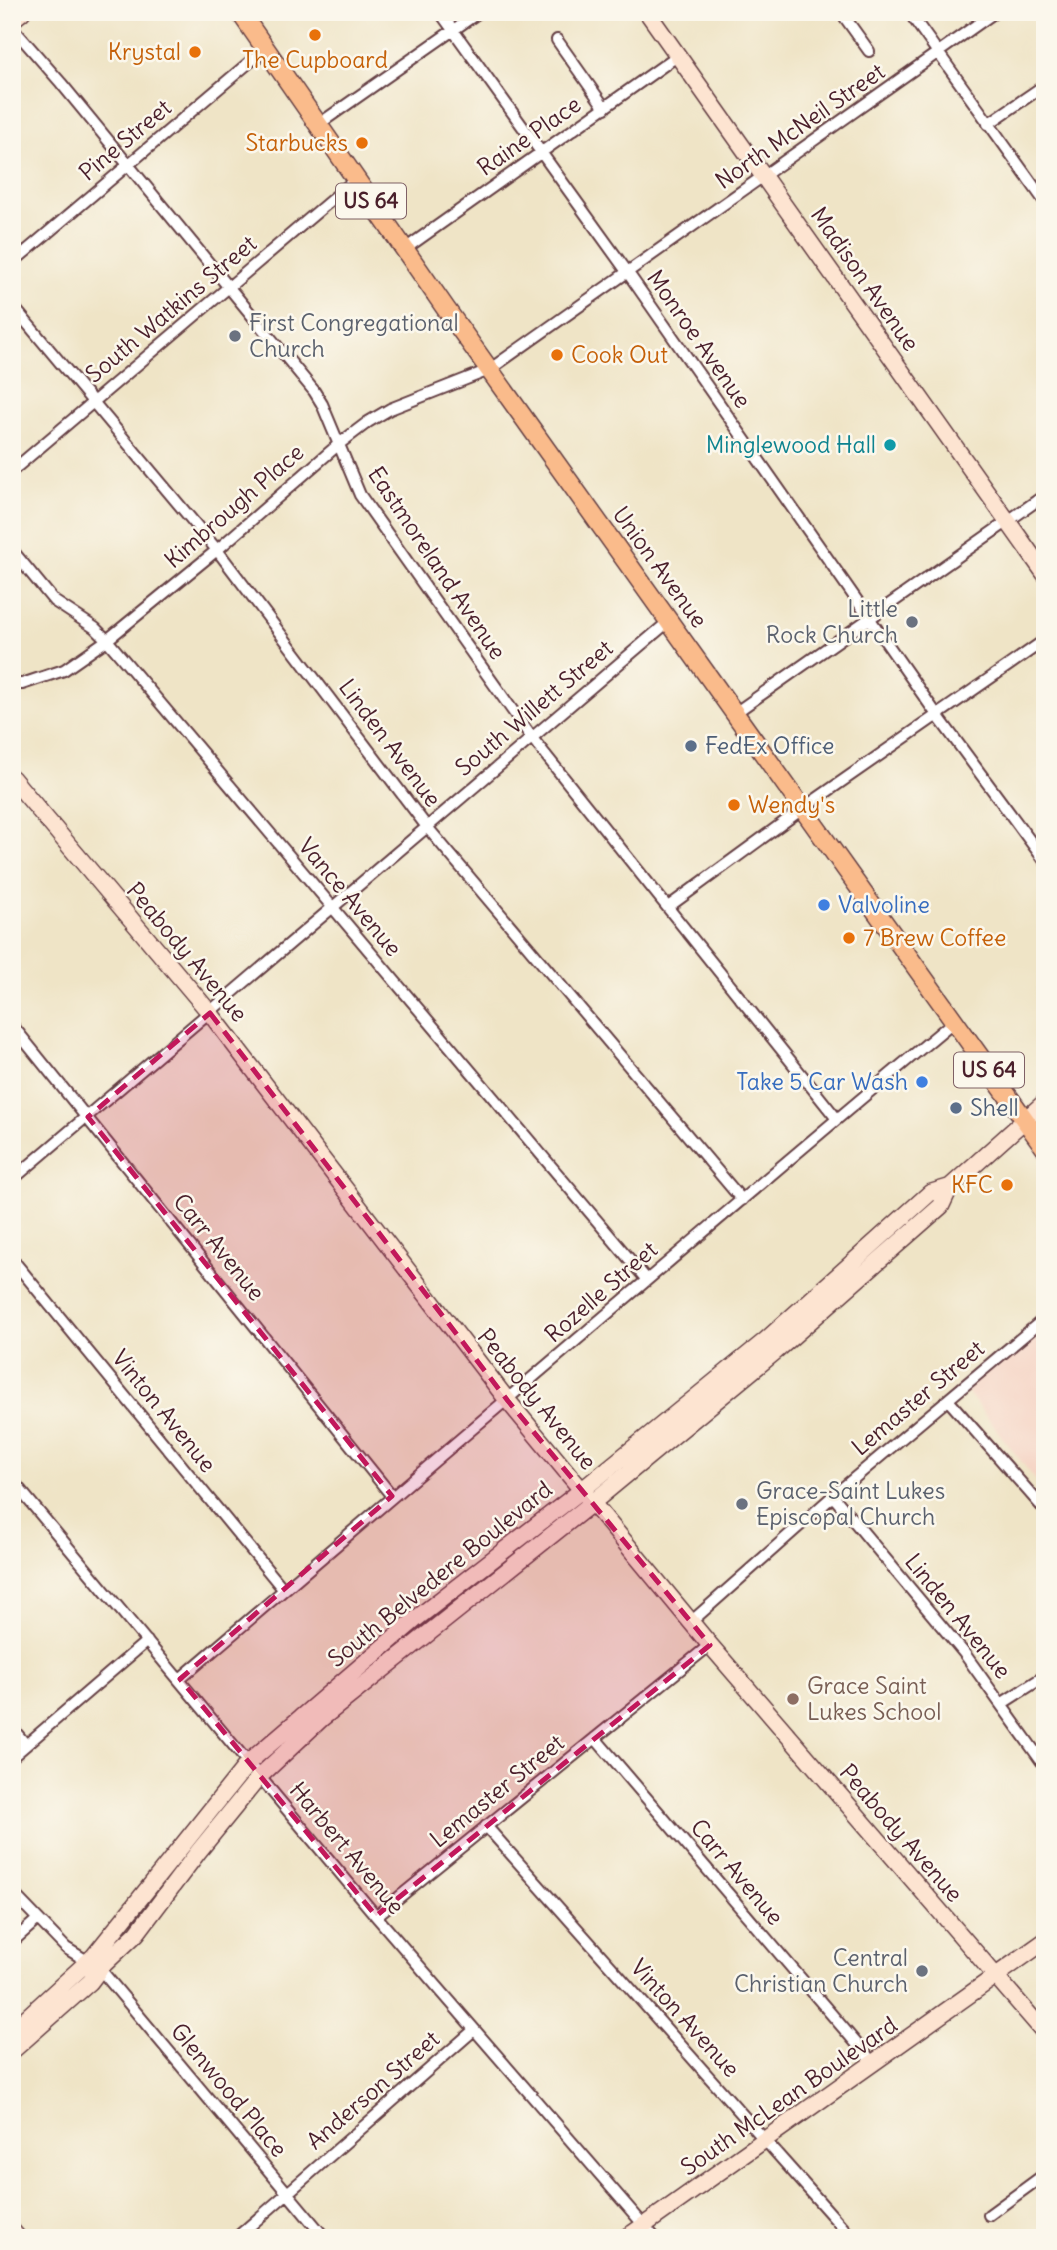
<svg xmlns="http://www.w3.org/2000/svg" width="1057" height="2250" font-family="Delius,sans-serif">
<style>
.built{fill:#f5d2c2}
.lines{fill:none;stroke-linecap:round;stroke-linejoin:round}
.street-casing{stroke:#633d42;stroke-width:14}
.secondary-casing{stroke:#633d42;stroke-width:19}
.primary-casing{stroke:#633d42;stroke-width:21}
.street{stroke:#fff;stroke-width:10}
.secondary{stroke:#fde4d1;stroke-width:16}
.primary{stroke:#fabb8b;stroke-width:18}
.marked{fill:#c2185b;fill-opacity:0.2;stroke:#c2185b;stroke-width:5;stroke-dasharray:14 9;stroke-linejoin:round}
.food-dot{fill:#e8710a;stroke:#fbf7ec;stroke-width:2.5}
.worship-dot{fill:#6b7280;stroke:#fbf7ec;stroke-width:2.5}
.culture-dot{fill:#0f9aa8;stroke:#fbf7ec;stroke-width:2.5}
.service-dot{fill:#5c6f8a;stroke:#fbf7ec;stroke-width:2.5}
.shop-dot{fill:#3f7fe0;stroke:#fbf7ec;stroke-width:2.5}
.education-dot{fill:#8d6e63;stroke:#fbf7ec;stroke-width:2.5}
.labels{text-anchor:middle;stroke-width:5;stroke-linejoin:round;paint-order:stroke}
.shield{fill:#fbf7ec;stroke:#7f6065;stroke-width:2}
.shield-label{font-size:21px;font-weight:bold;fill:#4a1f2b}
.food-label{font-size:23px;fill:#c56008;stroke:#fbf7ec;text-anchor:end}
.street-label{font-size:23px;fill:#4a1f2b;stroke:#fbf7ec}
.worship-label{font-size:23px;fill:#5b616d;stroke:#fbf7ec;text-anchor:start}
.culture-label{font-size:23px;fill:#0d838f;stroke:#fbf7ec;text-anchor:end}
.service-label{font-size:23px;fill:#4e5e75;stroke:#fbf7ec;text-anchor:start}
.shop-label{font-size:23px;fill:#366cbe;stroke:#fbf7ec;text-anchor:start}
.education-label{font-size:23px;fill:#785e54;stroke:#fbf7ec;text-anchor:start}
</style>
<rect width="100%" height="100%" fill="#fbf7ec"/>
<filter id="ink" filterUnits="userSpaceOnUse"><feTurbulence type="fractalNoise" baseFrequency=".0143" numOctaves="2"/><feDisplacementMap in="SourceGraphic" scale="14" xChannelSelector="R" yChannelSelector="G"/><feConvolveMatrix kernelMatrix="1 2 1 2 8 2 1 2 1" color-interpolation-filters="sRGB"/></filter>
<filter id="wash" filterUnits="userSpaceOnUse"><feTurbulence type="fractalNoise" baseFrequency=".00686" numOctaves="4" result="noise"/><feDisplacementMap in="SourceGraphic" scale="28" xChannelSelector="R" yChannelSelector="G"/><feGaussianBlur stdDeviation="1.57" result="paint"/><feColorMatrix in="noise" values="0 0 0 0 0 0 0 0 0 0 0 0 0 0 0 0 0 1.4 0 .05"/><feComposite in="paint" operator="in"/></filter>
<g filter="url(#wash)">
<rect width="100%" height="100%" fill="#efe4c6"/>
<!-- built -->
<path class="built" d="M1045 1321V1492L965 1389Z"/>
</g>
<g filter="url(#ink)">
<g class="lines">
<defs>
<path id="street" d="M440 12 628 273 937 715 1045 861
M841 12 869 51
M909 12 1045 202
M12 27 61 83 314 391 322 404 360 495 532 738 837 1119
M557 40 605 108
M319 124 479 12
M988 124 1045 85
M405 249 677 56
M12 263 265 49
M12 305 217 550 427 827 742 1200
M12 471 356 179
M12 550 54 601 95 628 107 640 647 1280
M12 684H22L64 670 107 640 217 550 339 444 368 422 390 409 489 370 995 12
M735 713 1045 495
M668 907 802 809 1045 640
M12 1025 392 1496
M12 1180 668 622
M12 1259 284 1590
M948 1400 1045 1510
M12 1480 376 1916 655 2238
M833 1496 964 1653 1045 1766
M692 1621 833 1496 1045 1318
M180 1679C437 1459 694 1238 954 1021
M1001 1704 1045 1676
M12 1728 26 1745
M595 1738 874 2064
M12 1757 147 1641
M486 1826 852 2238
M12 1892 66 1948 87 1961
M376 1916 710 1645
M12 1942 38 1919
M100 1969 325 2238
M989 2215 1045 2174
M236 2238 474 2030"/>
<path id="secondary" d="M647 12 1045 574
M12 20 22 12
M12 778 210 1013 508 1401 710 1645 1045 2033
M12 2031 94 1956 249 1762 417 1618 582 1490 766 1340 930 1193 950 1187
M12 2051 90 1982 102 1966 137 1933 198 1852 259 1777 322 1718 592 1503 776 1351 941 1206 950 1187 1045 1102
M12 2231 18 2238
M626 2238 1045 1941"/>
<path id="primary" d="M240 12 446 309 1045 1148"/>
</defs>
<!-- street casing -->
<use href="#street" class="street-casing"/>
<!-- secondary casing -->
<use href="#secondary" class="secondary-casing"/>
<!-- primary casing -->
<use href="#primary" class="primary-casing"/>
<!-- street -->
<use href="#street" class="street"/>
<!-- secondary -->
<use href="#secondary" class="secondary"/>
<!-- primary -->
<use href="#primary" class="primary"/>
</g>
</g>
<!-- marked area -->
<path class="marked" d="M210 1013 508 1401 710 1645 376 1916 180 1679 392 1496 88 1117Z"/>
<!-- markers -->
<g class="food-dot">
<circle cx="315" cy="35" r="7"/>
<circle cx="195" cy="52" r="7"/>
<circle cx="362" cy="143" r="7"/>
<circle cx="557" cy="355" r="7"/>
<circle cx="734" cy="805" r="7"/>
<circle cx="849" cy="938" r="7"/>
<circle cx="1007" cy="1185" r="7"/>
</g>
<g class="worship-dot">
<circle cx="235" cy="336" r="7"/>
<circle cx="912" cy="622" r="7"/>
<circle cx="742" cy="1504" r="7"/>
<circle cx="922" cy="1971" r="7"/>
</g>
<circle class="culture-dot" cx="890" cy="445" r="7"/>
<g class="service-dot">
<circle cx="691" cy="746" r="7"/>
<circle cx="956" cy="1108" r="7"/>
</g>
<g class="shop-dot">
<circle cx="824" cy="905" r="7"/>
<circle cx="922" cy="1082" r="7"/>
</g>
<circle class="education-dot" cx="793" cy="1699" r="7"/>
<g class="labels">
<!-- shield labels -->
<g class="shield">
<rect x="336" y="183.5" width="70" height="35" rx="5"/>
<rect x="954" y="1052.5" width="70" height="35" rx="5"/>
</g>
<g class="shield-label">
<text x="371" y="208">US 64</text>
<text x="989" y="1077">US 64</text>
</g>
<!-- food labels -->
<g class="food-label">
<text x="181" y="60">Krystal</text>
<text x="315" y="68" text-anchor="middle">The Cupboard</text>
<text x="348" y="151">Starbucks</text>
<text x="571" y="363" text-anchor="start">Cook Out</text>
<text x="748" y="813" text-anchor="start">Wendy's</text>
<text x="863" y="946" text-anchor="start">7 Brew Coffee</text>
<text x="993" y="1193">KFC</text>
</g>
<!-- street labels -->
<g class="street-label">
<text transform="translate(800 126) rotate(-35)" y="8">North McNeil Street</text>
<text transform="translate(529 136) rotate(-35)" y="8">Raine Place</text>
<text transform="translate(125 140) rotate(-40)" y="8">Pine Street</text>
<text transform="translate(865 279) rotate(55)" y="8">Madison Avenue</text>
<text transform="translate(171 309) rotate(-40)" y="8">South Watkins Street</text>
<text transform="translate(699 339) rotate(55)" y="8">Monroe Avenue</text>
<text transform="translate(234 506) rotate(-41)" y="8">Kimbrough Place</text>
<text transform="translate(437 563) rotate(56)" y="8">Eastmoreland Avenue</text>
<text transform="translate(660 567) rotate(54)" y="8">Union Avenue</text>
<text transform="translate(534 708) rotate(-40)" y="8">South Willett Street</text>
<text transform="translate(390 743) rotate(53)" y="8">Linden Avenue</text>
<text transform="translate(350 897) rotate(50)" y="8">Vance Avenue</text>
<text transform="translate(187 952) rotate(50)" y="8">Peabody Avenue</text>
<text transform="translate(219 1247) rotate(51)" y="8">Carr Avenue</text>
<text transform="translate(601 1292) rotate(-41)" y="8">Rozelle Street</text>
<text transform="translate(918 1398) rotate(-40)" y="8">Lemaster Street</text>
<text transform="translate(537 1399) rotate(51)" y="8">Peabody Avenue</text>
<text transform="translate(164 1411) rotate(51)" y="8">Vinton Avenue</text>
<text transform="translate(440 1574) rotate(-39)" y="8">South Belvedere Boulevard</text>
<text transform="translate(958 1616) rotate(51)" y="8">Linden Avenue</text>
<text transform="translate(497 1791) rotate(-39)" y="8">Lemaster Street</text>
<text transform="translate(901 1833) rotate(49)" y="8">Peabody Avenue</text>
<text transform="translate(347 1848) rotate(50)" y="8">Harbert Avenue</text>
<text transform="translate(737 1872) rotate(50)" y="8">Carr Avenue</text>
<text transform="translate(685 2018) rotate(48)" y="8">Vinton Avenue</text>
<text transform="translate(229 2090) rotate(50)" y="8">Glenwood Place</text>
<text transform="translate(373 2090) rotate(-41)" y="8">Anderson Street</text>
<text transform="translate(789 2096) rotate(-35)" y="8">South McLean Boulevard</text>
</g>
<!-- worship labels -->
<g class="worship-label">
<text x="249" y="331">First Congregational<tspan x="249" dy="26">Church</tspan></text>
<text x="898" y="617" text-anchor="end">Little<tspan x="898" dy="26">Rock Church</tspan></text>
<text x="756" y="1499">Grace-Saint Lukes<tspan x="756" dy="26">Episcopal Church</tspan></text>
<text x="908" y="1966" text-anchor="end">Central<tspan x="908" dy="26">Christian Church</tspan></text>
</g>
<!-- culture labels -->
<g class="culture-label">
<text x="876" y="453">Minglewood Hall</text>
</g>
<!-- service labels -->
<g class="service-label">
<text x="705" y="754">FedEx Office</text>
<text x="970" y="1116">Shell</text>
</g>
<!-- shop labels -->
<g class="shop-label">
<text x="838" y="913">Valvoline</text>
<text x="908" y="1090" text-anchor="end">Take 5 Car Wash</text>
</g>
<!-- education labels -->
<g class="education-label">
<text x="807" y="1694">Grace Saint<tspan x="807" dy="26">Lukes School</tspan></text>
</g>
</g>
<!-- margin -->
<rect width="1057" height="2250" fill="none" stroke="#fbf7ec" stroke-width="42"/>
</svg>
